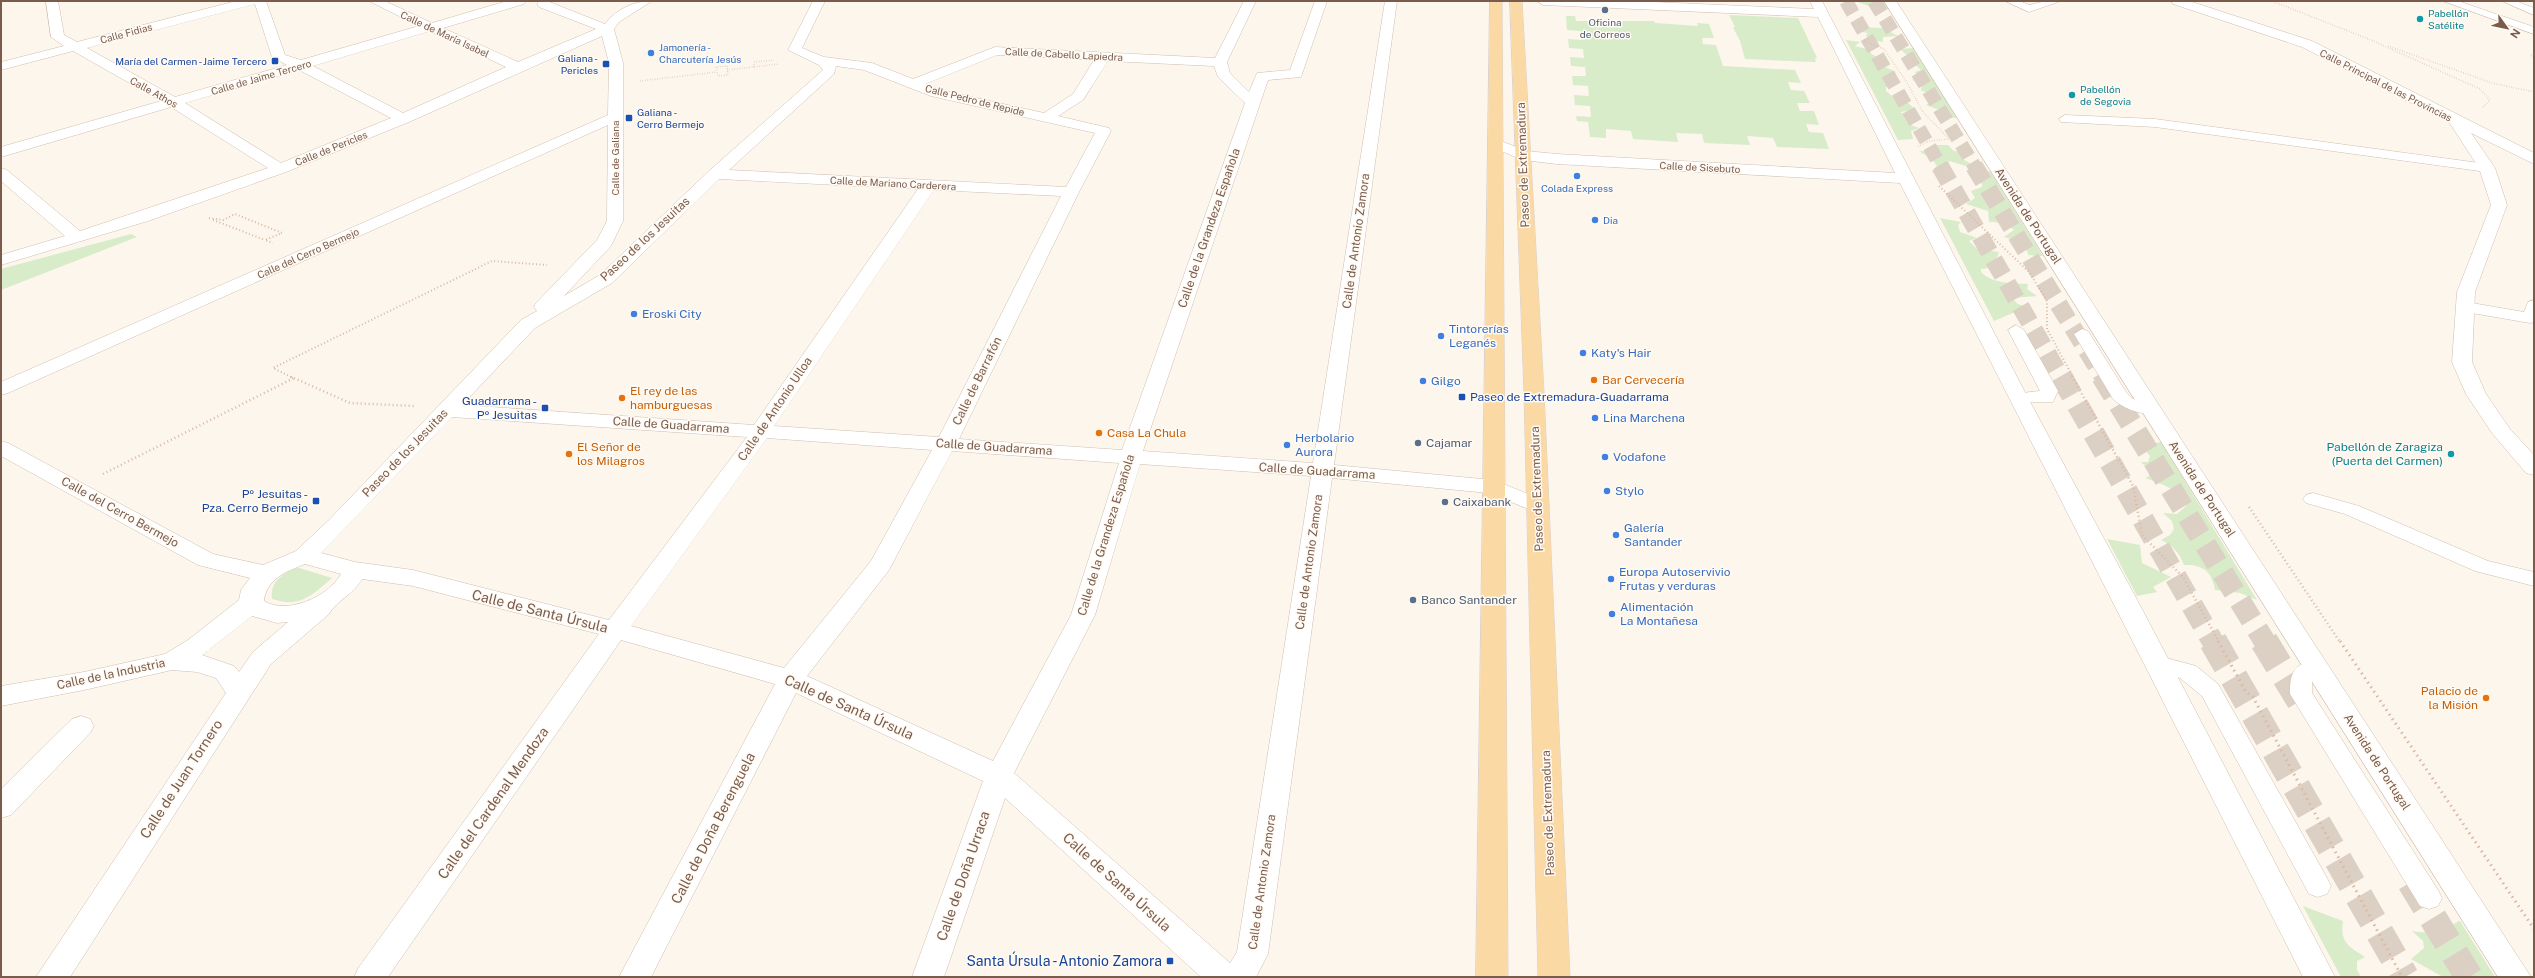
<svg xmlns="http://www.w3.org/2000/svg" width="2535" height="978" font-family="'Public Sans',sans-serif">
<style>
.green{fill:#d8ecc9}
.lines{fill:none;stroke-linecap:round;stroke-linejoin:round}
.motorway-tunnel-far3{stroke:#dcd0c4;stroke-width:14;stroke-dasharray:14 7;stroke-linecap:butt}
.motorway-tunnel-far2{stroke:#dcd0c4;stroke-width:18;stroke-dasharray:18 9;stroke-linecap:butt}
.motorway-tunnel-far1{stroke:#dcd0c4;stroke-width:22;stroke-dasharray:22 11;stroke-linecap:butt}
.motorway-tunnel{stroke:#dcd0c4;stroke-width:28;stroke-dasharray:28 14;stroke-linecap:butt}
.service-casing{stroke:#d1beb0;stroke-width:1}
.minor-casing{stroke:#d1beb0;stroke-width:1}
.primary-casing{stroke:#dad1cd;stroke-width:1}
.path-far3{stroke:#d9b8a5;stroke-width:1.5;stroke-dasharray:0.5 2;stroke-linecap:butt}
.path-far2{stroke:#d9b8a5;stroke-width:2;stroke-dasharray:1 2.5;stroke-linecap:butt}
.path-far1{stroke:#d9b8a5;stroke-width:2.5;stroke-dasharray:1 3;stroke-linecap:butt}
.path{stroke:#d9b8a5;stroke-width:3;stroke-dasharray:1.5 4;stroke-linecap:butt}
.service{fill:#fff;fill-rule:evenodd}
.minor{fill:#fff;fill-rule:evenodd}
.primary{fill:#fbd9a5;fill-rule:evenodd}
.service-dot{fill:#5c6f8a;stroke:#fffaf3;stroke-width:1.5}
.culture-dot{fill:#0f9aa8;stroke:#fffaf3;stroke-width:1.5}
.shop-dot{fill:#3f7fe0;stroke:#fffaf3;stroke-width:1.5}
.transit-dot{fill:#1a4fb4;stroke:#fffaf3;stroke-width:1.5}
.food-dot{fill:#e8710a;stroke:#fffaf3;stroke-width:1.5}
.labels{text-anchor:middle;stroke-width:3;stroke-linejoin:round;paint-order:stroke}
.far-culture-label{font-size:10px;fill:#0d838f;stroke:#fffaf3;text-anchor:start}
.far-service-label{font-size:10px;fill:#4e5e75;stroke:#fffaf3}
.far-street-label{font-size:10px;fill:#7a5c4d;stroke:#fffaf3}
.far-shop-label{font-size:10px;fill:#366cbe;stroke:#fffaf3;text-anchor:start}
.far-transit-label{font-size:10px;fill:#164399;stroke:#fffaf3;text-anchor:end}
.street-label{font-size:12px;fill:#7a5c4d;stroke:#fffaf3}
.shop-label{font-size:12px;fill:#366cbe;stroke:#fffaf3;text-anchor:start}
.food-label{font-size:12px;fill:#c56008;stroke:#fffaf3;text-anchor:start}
.transit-label{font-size:12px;fill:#164399;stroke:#fffaf3;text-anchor:end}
.service-label{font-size:12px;fill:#4e5e75;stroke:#fffaf3;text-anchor:start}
.culture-label{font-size:12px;fill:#0d838f;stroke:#fffaf3;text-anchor:end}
.near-street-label{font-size:14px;fill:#7a5c4d;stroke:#fffaf3}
.near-transit-label{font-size:14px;fill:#164399;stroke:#fffaf3;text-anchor:end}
</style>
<rect width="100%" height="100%" fill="#fdf6ec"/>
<!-- green -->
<path class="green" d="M1855 1H1884L1889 9H1877Z
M1729 15 1798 18 1817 58H1815L1816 62 1745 59 1740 41 1733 27H1735Z
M1566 16H1575L1576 21H1654L1655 23 1698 26 1697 23 1709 24 1714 38H1702L1703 44 1716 45 1723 66 1795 70 1801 83 1788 82 1791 90 1804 91 1810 103H1797L1800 111H1814L1819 125 1806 124 1809 132 1823 133 1829 149 1777 147 1773 138 1747 136 1750 145 1704 143 1702 134 1676 133 1678 142 1633 139 1631 131 1606 129V138L1590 137 1588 122 1577 121 1576 116 1591 117 1590 106 1575 105 1574 95 1589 96 1588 86 1573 85 1572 76H1586L1585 67 1571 66 1570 57 1584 58 1583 49 1569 48 1568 39 1582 40 1581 31 1567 30Z
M1856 27 1883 28 1898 36 1883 37V42L1875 41V37H1867L1866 35 1868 33 1858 31Z
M1846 40 1860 42 1855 46 1871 50V54L1885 60 1881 63V65L1896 72 1892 74 1898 78 1888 79 1886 82 1893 87H1886V91L1892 96 1909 98 1907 102 1916 110 1900 112 1916 120 1908 124 1919 128 1911 131 1913 139 1898 140Z
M1914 48 1957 118 1945 117 1939 110 1926 105 1935 100C1934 92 1927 92 1921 91L1922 84 1912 80 1918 76 1915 72 1921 70 1914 64 1903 61 1909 57 1900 49Z
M1934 145H1948L1954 151 1972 153 1973 155 1961 158 1973 165 1966 166 1949 161 1946 168 1937 167 1933 160 1937 157 1925 155 1919 151 1931 152V146Z
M1990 171 2043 256 2028 255C2028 244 2013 239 2004 237L2014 230C2006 223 1999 222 1989 222L1988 211 1966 204 1975 198 1971 191 1982 187V184L1971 179 1977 177 1972 172Z
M1940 218 1961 222 1958 225 1960 232 1977 238 1969 241 1977 249 1999 252 1997 258 2006 266 1981 269V272C1992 284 2013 283 2028 284L2027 289 2037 296 2012 298 2018 304 2027 307 1994 321Z
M131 234 137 237 1 290V269Z
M2161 442 2257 600 2240 593 2215 590C2212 571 2202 564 2184 565 2179 552 2173 546 2161 540L2170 535 2174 529 2172 521 2163 513 2177 514 2186 506C2181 489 2161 484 2145 478L2149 476 2148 469 2141 462H2148L2150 456 2141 446Z
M2107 539 2140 545 2142 563 2171 577 2153 587 2157 592 2137 596Z
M296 567 332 578C311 596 300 608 272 599 270 581 282 575 296 567Z
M2303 906 2343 921C2340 943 2348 946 2365 957L2357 961V970L2361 977H2341Z
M2459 921H2460L2495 977H2443L2411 959 2424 948 2423 941 2412 931C2428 935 2446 929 2459 921Z"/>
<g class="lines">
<!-- motorway-tunnel-far3 -->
<path class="motorway-tunnel-far3" d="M1846 1 1941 167
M1874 1 1975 167"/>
<!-- motorway-tunnel-far2 -->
<path class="motorway-tunnel-far2" d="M1940 166 2061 377
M1974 166 2103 377"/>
<!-- motorway-tunnel-far1 -->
<path class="motorway-tunnel-far1" d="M2061 376 2213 642
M2102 376 2265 642"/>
<!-- motorway-tunnel -->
<path class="motorway-tunnel" d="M2213 641 2405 977
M2264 641 2306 710
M2411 882 2469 977"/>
<defs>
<path id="service" d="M2005 1H2019L2030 5 2045 1H2061L2029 12Z
M2443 1H2458L2534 27V34Z
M2502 1H2516L2534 8V15Z
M2065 115 2155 119 2487 164 2494 168 2487 172 2155 127 2061 122 2059 119Z
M2534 300V322L2530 323 2466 312 2458 307 2466 302 2524 312 2528 302Z
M2016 325 2024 330 2058 391 2053 402H2012L2009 398 2012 394 2040 391 2008 330Z
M2082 329 2088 331 2126 392 2133 399 2157 405 2160 409 2157 413C2143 416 2123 409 2113 399L2074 334Z
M2313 493 2359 506 2488 561 2534 572V586L2475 571 2345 514 2306 503 2303 499 2306 495Z
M2159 656 2196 666 2218 684 2327 878 2331 886 2327 894 2318 897 2309 894 2202 696 2180 678 2151 670 2148 664 2151 658Z
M2307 662 2326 664 2329 670 2326 676 2312 679V693L2438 890 2442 898 2438 906 2429 909 2420 906 2290 694C2290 679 2291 667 2307 662Z"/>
<path id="minor" d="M46 1H58L64 35 77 42 236 1H266L285 55 301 60 419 26 369 1H385L432 23 507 1H526L524 4 443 28 518 62 596 29 539 7 537 4 539 1H547L605 24C616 9 634 1 652 1L619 22 614 29 623 63V221L611 246 564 296 600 275 709 171 823 70 819 65 788 50 813 1H825L802 48 824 57 872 63 913 79 995 47 1215 58 1244 1H1256L1227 62 1230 73 1249 92 1257 73 1290 70 1315 1H1327L1301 77 1268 80 1143 451 1313 463 1385 1H1397L1334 465 1493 480 1546 501 1549 506 1546 511 1538 513 1489 493 1332 478 1268 954 1256 977H1201L1005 798 944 977H912L983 781 796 693 651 977H619L775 684 621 640 388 977H354L359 967 599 634 413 586 362 579C353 595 337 600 329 614L271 664 70 977H36L226 693 216 678 197 672 172 670 84 690 1 706V686L84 672 165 654 188 640 239 600 241 590 250 578 198 565 1 456V441L8 443 213 554 263 565 296 551 329 520 521 320 537 311 534 307 536 303 597 240 607 221 608 125 8 393 1 395V382L608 115 609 63 602 36 409 122 286 172 148 221 1 265V255L65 236 1 181V168L7 170 80 231 268 168 171 107 1 157V147L161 101 73 51 1 70V62L64 46 51 37ZM255 4 272 57 287 65 175 97 87 48ZM430 31 506 67 403 113 313 66ZM997 55 1094 60 1073 94 1044 113 940 90 925 84ZM1108 61 1214 66 1218 77 1245 103 1122 450 959 439 1079 192 1111 131 1109 128 1058 116 1083 100ZM836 66 864 70 931 96 1095 133 1066 187 729 170 834 74ZM299 70 391 118 281 163 185 103ZM719 179 918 189 754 425 462 405 535 328 612 283ZM934 190 1061 196 939 437 774 426ZM452 417 747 437 609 620 413 570 355 562 321 553ZM767 438 932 450 871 561 784 668 631 626ZM952 451 1119 463 1071 615 993 761 807 676 889 570ZM1140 464 1311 476 1237 952 1230 963 1014 773 1095 615ZM305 564 341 574C328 597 287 615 264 601 266 579 287 571 305 564ZM252 616 277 623 288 622 253 652 239 672 234 666 202 655Z
M1537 1H1630L1814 9 1810 1H1822L2028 398 2142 609 2335 977H2303L1900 183 1557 164 1523 160 1491 147 1488 144 1496 139 1526 151 1557 154 1895 173 1818 17 1543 5Z
M1884 1H1896L2531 977H2498Z
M2171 1H2189L2312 41 2534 153V164L2471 133 2495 168 2507 205 2475 292 2472 362 2486 394 2510 429 2534 455V475L2526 473 2492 433 2466 394 2452 362 2457 292 2491 205 2479 168 2449 122 2302 47 2173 4Z
M81 716 90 719 94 726 90 733 11 815 1 818V789L72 719Z"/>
<path id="primary" d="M1490 1H1502L1508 977H1476Z
M1510 1H1522L1544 393 1570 977H1538L1524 393Z"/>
</defs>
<!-- service casing -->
<use href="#service" class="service-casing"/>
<!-- minor casing -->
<use href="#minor" class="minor-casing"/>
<!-- primary casing -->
<use href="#primary" class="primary-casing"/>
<!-- path-far3 -->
<path class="path-far3" d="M2272 1 2371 40 2480 89 2490 100 2483 107
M1864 41 1884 49 1906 81 1923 112 1949 139 1929 141 1917 147
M2388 46 2492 83 2534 92
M2534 55H2530L2534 59
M727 66 728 75 718 76 716 67Z
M754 67V62L774 60
M727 70 779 64
M640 81 717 72"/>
<!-- path-far2 -->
<path class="path-far2" d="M1939 186 2029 272 2047 301V329L2073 377
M209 218 223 220 235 214 282 233 265 240 273 243
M213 220 265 240
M291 377 273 368 492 261 547 265"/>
<!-- path-far1 -->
<path class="path-far1" d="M2072 376 2133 486 2142 535 2183 577 2219 642
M294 378 350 403 414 406
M103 474 294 378 289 376
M2249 507 2340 642"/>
<!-- path -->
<path class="path" d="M2218 641 2246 692 2253 697 2402 977
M2340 641 2534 929"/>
<!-- service -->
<use href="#service" class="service"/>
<!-- minor -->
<use href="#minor" class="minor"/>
<!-- primary -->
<use href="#primary" class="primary"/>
</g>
<!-- markers -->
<g class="service-dot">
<circle cx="1605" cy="10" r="4"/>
<circle cx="1418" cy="443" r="4"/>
<circle cx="1445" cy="502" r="4"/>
<circle cx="1413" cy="600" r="4"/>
</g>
<g class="culture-dot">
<circle cx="2420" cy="19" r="4"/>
<circle cx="2072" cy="95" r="4"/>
<circle cx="2451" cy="454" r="4"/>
</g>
<g class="shop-dot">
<circle cx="651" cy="53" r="4"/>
<circle cx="1577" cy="176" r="4"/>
<circle cx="1595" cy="220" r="4"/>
<circle cx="634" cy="314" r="4"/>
<circle cx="1441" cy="336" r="4"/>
<circle cx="1583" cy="353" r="4"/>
<circle cx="1423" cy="381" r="4"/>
<circle cx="1595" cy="418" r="4"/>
<circle cx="1287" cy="445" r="4"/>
<circle cx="1605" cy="457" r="4"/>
<circle cx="1607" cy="491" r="4"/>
<circle cx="1616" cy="535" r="4"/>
<circle cx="1611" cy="579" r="4"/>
<circle cx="1612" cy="614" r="4"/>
</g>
<g class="transit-dot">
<rect x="271" y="57" width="8" height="8" rx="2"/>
<rect x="602" y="60" width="8" height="8" rx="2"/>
<rect x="625" y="114" width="8" height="8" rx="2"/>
<rect x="1458" y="393" width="8" height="8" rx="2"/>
<rect x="541" y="404" width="8" height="8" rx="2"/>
<rect x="312" y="497" width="8" height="8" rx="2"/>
<rect x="1166" y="957" width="8" height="8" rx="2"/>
</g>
<g class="food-dot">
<circle cx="1594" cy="380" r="4"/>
<circle cx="622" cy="398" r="4"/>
<circle cx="1099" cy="433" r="4"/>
<circle cx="569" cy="454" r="4"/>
<circle cx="2486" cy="698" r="4"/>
</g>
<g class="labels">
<!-- far-culture labels -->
<g class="far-culture-label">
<text x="2428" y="17">Pabellón<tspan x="2428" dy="12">Satélite</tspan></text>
<text x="2080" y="93">Pabellón<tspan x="2080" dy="12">de Segovia</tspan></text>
</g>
<!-- far-service labels -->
<g class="far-service-label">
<text x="1605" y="26">Oficina<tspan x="1605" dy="12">de Correos</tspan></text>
</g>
<!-- far-street labels -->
<g class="far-street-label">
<text transform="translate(126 33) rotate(-15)" y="4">Calle Fidias</text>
<text transform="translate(445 34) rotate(25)" y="4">Calle de María Isabel</text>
<text transform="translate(1064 54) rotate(3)" y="4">Calle de Cabello Lapiedra</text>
<text transform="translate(261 77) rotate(-16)" y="4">Calle de Jaime Tercero</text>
<text transform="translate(2386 85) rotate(27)" y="4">Calle Principal de las Provincias</text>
<text transform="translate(154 92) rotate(29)" y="4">Calle Athos</text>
<text transform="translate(975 100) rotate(14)" y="4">Calle Pedro de Repide</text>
<text transform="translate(331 148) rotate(-22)" y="4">Calle de Pericles</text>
<text transform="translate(615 158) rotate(-90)" y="4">Calle de Galiana</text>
<text transform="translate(1700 167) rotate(3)" y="4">Calle de Sisebuto</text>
<text transform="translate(893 183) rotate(3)" y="4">Calle de Mariano Carderera</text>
<text transform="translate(308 253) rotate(-24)" y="4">Calle del Cerro Bermejo</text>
</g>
<!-- far-shop labels -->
<g class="far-shop-label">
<text x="659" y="51">Jamonería -<tspan x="659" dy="12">Charcutería Jesús</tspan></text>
<text x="1577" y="192" text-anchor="middle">Colada Express</text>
<text x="1603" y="224">Dia</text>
</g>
<!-- far-transit labels -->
<g class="far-transit-label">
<text x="598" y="62">Galiana -<tspan x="598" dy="12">Pericles</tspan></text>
<text x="267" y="65">María del Carmen - Jaime Tercero</text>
<text x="637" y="116" text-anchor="start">Galiana -<tspan x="637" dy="12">Cerro Bermejo</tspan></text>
</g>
<!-- street labels -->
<g class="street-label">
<text transform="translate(1523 165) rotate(-92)" y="4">Paseo de Extremadura</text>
<text transform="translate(2028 216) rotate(57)" y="4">Avenida de Portugal</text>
<text transform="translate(1209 228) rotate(-71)" y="4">Calle de la Grandeza Española</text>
<text transform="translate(645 239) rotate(-43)" y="4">Paseo de los Jesuitas</text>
<text transform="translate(1356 241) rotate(-82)" y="4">Calle de Antonio Zamora</text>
<text transform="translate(977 381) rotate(-64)" y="4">Calle de Barrafón</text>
<text transform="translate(775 409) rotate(-56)" y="4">Calle de Antonio Ulloa</text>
<text transform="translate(671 425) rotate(4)" y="4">Calle de Guadarrama</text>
<text transform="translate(994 447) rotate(4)" y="4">Calle de Guadarrama</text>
<text transform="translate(405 453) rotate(-46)" y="4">Paseo de los Jesuitas</text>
<text transform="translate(1317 471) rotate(4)" y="4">Calle de Guadarrama</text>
<text transform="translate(1537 489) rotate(-92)" y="4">Paseo de Extremadura</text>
<text transform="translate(2202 489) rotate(57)" y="4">Avenida de Portugal</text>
<text transform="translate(120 512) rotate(29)" y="4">Calle del Cerro Bermejo</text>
<text transform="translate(1106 535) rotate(-73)" y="4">Calle de la Grandeza Española</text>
<text transform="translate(1309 562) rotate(-82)" y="4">Calle de Antonio Zamora</text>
<text transform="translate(111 674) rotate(-12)" y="4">Calle de la Industria</text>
<text transform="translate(2377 762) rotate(57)" y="4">Avenida de Portugal</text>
<text transform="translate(1548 813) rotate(-92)" y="4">Paseo de Extremadura</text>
<text transform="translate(1262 882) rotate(-82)" y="4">Calle de Antonio Zamora</text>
</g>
<!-- shop labels -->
<g class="shop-label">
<text x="642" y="318">Eroski City</text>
<text x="1449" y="333">Tintorerías<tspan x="1449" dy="14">Leganés</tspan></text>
<text x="1591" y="357">Katy's Hair</text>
<text x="1431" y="385">Gilgo</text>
<text x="1603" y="422">Lina Marchena</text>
<text x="1295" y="442">Herbolario<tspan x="1295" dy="14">Aurora</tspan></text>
<text x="1613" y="461">Vodafone</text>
<text x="1615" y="495">Stylo</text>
<text x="1624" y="532">Galería<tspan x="1624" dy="14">Santander</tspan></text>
<text x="1619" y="576">Europa Autoservivio<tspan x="1619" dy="14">Frutas y verduras</tspan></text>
<text x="1620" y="611">Alimentación<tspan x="1620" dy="14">La Montañesa</tspan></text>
</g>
<!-- food labels -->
<g class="food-label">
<text x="1602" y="384">Bar Cervecería</text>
<text x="630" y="395">El rey de las<tspan x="630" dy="14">hamburguesas</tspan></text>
<text x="1107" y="437">Casa La Chula</text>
<text x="577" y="451">El Señor de<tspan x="577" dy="14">los Milagros</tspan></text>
<text x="2478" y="695" text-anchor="end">Palacio de<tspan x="2478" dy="14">la Misión</tspan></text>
</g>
<!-- transit labels -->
<g class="transit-label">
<text x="1470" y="401" text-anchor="start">Paseo de Extremadura-Guadarrama</text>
<text x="537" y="405">Guadarrama -<tspan x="537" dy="14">Pº Jesuitas</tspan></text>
<text x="308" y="498">Pº Jesuitas -<tspan x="308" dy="14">Pza. Cerro Bermejo</tspan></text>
</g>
<!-- service labels -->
<g class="service-label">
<text x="1426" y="447">Cajamar</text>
<text x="1453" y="506">Caixabank</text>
<text x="1421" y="604">Banco Santander</text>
</g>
<!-- culture labels -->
<g class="culture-label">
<text x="2443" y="451">Pabellón de Zaragiza<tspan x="2443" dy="14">(Puerta del Carmen)</tspan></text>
</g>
<!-- near-street labels -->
<g class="near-street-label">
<text transform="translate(540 611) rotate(14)" y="5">Calle de Santa Úrsula</text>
<text transform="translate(849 707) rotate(24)" y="5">Calle de Santa Úrsula</text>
<text transform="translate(181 779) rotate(-57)" y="5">Calle de Juan Tornero</text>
<text transform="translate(493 803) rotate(-55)" y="5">Calle del Cardenal Mendoza</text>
<text transform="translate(713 828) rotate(-63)" y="5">Calle de Doña Berenguela</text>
<text transform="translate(963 876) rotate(-71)" y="5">Calle de Doña Urraca</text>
<text transform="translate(1117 882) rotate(42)" y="5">Calle de Santa Úrsula</text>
</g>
<!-- near-transit labels -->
<g class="near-transit-label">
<text x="1162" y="966">Santa Úrsula - Antonio Zamora</text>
</g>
</g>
<!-- border -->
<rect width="2535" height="978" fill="none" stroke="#7a5c4d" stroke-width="4"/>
<!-- north arrow -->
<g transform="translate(2507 28) rotate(123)" stroke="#fffaf3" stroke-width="3" paint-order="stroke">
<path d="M0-3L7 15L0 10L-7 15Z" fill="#7a5c4d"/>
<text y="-6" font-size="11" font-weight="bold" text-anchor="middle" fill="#7a5c4d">N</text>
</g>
</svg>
